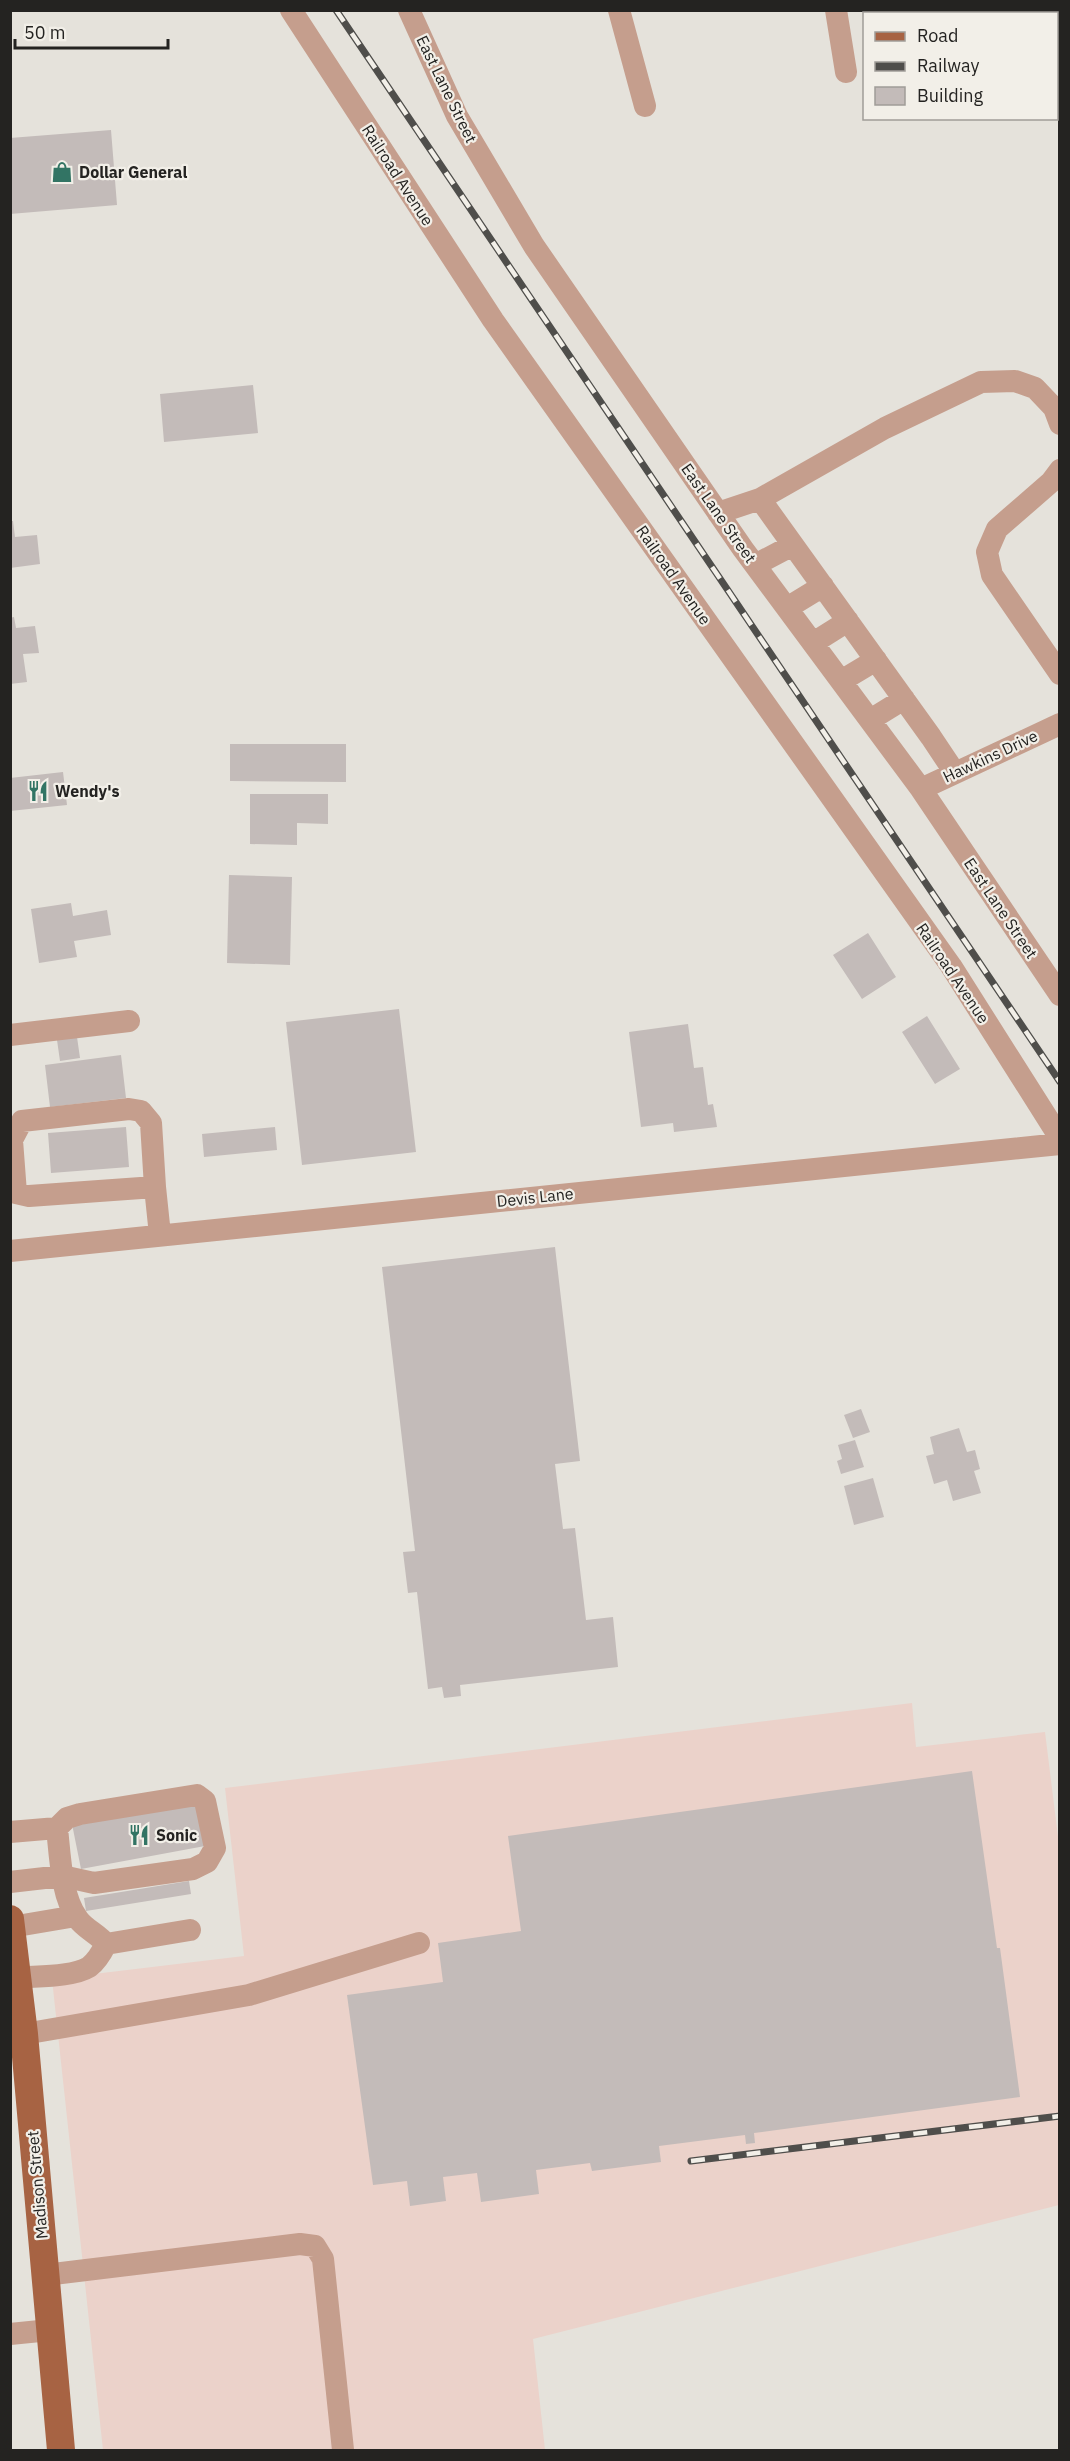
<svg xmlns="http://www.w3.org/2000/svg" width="1070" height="2461" font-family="'IBM Plex Sans',sans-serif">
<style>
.industrial{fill:#ebd2ca}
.building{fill:#c3bbb9}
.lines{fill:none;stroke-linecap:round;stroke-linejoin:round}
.minor{stroke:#c59e8d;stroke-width:22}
.major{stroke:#a76343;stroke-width:28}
.rail-casing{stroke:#4f4e4b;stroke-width:7}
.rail{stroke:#f2efe8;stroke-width:4.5;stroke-dasharray:14;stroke-linecap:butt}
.labels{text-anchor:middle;stroke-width:4.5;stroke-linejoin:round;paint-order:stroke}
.street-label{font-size:16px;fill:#242321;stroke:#f2efe8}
.poi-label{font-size:16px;font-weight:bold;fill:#242321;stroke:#f2efe8;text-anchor:start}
</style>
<rect width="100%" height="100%" fill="#e5e2db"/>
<!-- industrial -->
<path class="industrial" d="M912 1703 916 1747 1045 1732 1060 1853 1059 2205 533 2339 545 2450H103L52 1979 244 1956 225 1788Z"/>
<!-- building -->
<path class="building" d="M1042 10H1060V19H1056V14H1043Z
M111 130 117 205 10 214V138Z
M253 385 258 433 164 442 160 394Z
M10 521H13L15 537 37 535 40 564 10 568Z
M14 617 16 628 35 626 39 653 23 654 27 682 10 684V618Z
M230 744H346V782L230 781Z
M63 772 67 805 10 811V778Z
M250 794H328V824L297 823V845L250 844Z
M229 875 292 877 290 965 227 963Z
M71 903 73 916 107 910 111 935 74 941 77 957 39 963 31 909Z
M868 933 896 977 862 999 833 955Z
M399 1009 416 1152 302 1165 286 1022Z
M927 1016 960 1069 935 1084 902 1032Z
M688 1024 694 1068 703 1067 708 1105 713 1104 717 1127 674 1132 673 1123 641 1127 629 1032Z
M77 1037 80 1058 60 1061 57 1040Z
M121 1055 126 1098 50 1107 45 1065Z
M126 1127 129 1167 51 1173 48 1133Z
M275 1127 277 1150 204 1157 202 1134Z
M555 1247 580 1461 555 1464 563 1529 575 1528 586 1620 613 1617 618 1667 460 1685 461 1696 444 1698 442 1687 428 1689 417 1592 408 1593 403 1552 415 1551 382 1267Z
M861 1409 870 1432 853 1438 844 1415Z
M959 1428 967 1452 975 1450 980 1469 974 1471 981 1493 953 1501 947 1480 934 1484 926 1456 934 1454 930 1437Z
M855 1440 864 1467 841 1474 837 1461 842 1459 838 1445Z
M873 1478 884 1517 854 1525 844 1486Z
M972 1771 997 1948H1000L1020 2097 754 2133 755 2143 746 2144 745 2135 659 2146 661 2162 592 2171 590 2163 536 2170 539 2194 481 2202 477 2173 443 2177 446 2201 410 2206 407 2181 373 2185 347 1995 443 1982 438 1943 521 1931 508 1836Z
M197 1801 205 1846 81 1869 72 1824Z
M189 1881 191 1894 86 1911 84 1898Z"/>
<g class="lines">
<!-- minor -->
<path class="minor" d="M291 10 493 320 951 966 1060 1138
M409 10 457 116 534 246 743 549 921 789 1060 995
M619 10 645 106
M836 10 846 72
M1060 470 1051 482 997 529 987 552 992 575 1060 674
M760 499 931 737 955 773
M718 513 760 499 885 428 981 382 1015 381 1035 388 1054 408 1060 424
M755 565 793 545
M787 608 823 586
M813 643 848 621
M841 681 876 660
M870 720 904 699
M921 789 1060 724
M10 1035 129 1021
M10 1140H12L16 1193 29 1196 155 1187 160 1235
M12 1140 22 1121 129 1109 141 1111 151 1123 155 1187
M10 1251 1060 1144
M10 1832 57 1828C60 1855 61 1897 78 1919 85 1929 98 1934 106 1944L190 1930
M10 1882 62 1876 94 1883 193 1869 207 1862 215 1848 205 1801 197 1795 80 1814 67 1818 57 1828
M11 1927 76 1916
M17 1978C36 1976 73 1977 89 1967 97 1961 102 1952 106 1944
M24 2034 249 1995 419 1943
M45 2275 300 2244 315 2246 323 2259 343 2450
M10 2334 50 2330"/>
<!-- major -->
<path class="major" d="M10 1919 24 2034 61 2450"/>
<defs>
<path id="rail" d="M336 10 1060 1082
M691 2161 1060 2116"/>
</defs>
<!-- rail casing -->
<use href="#rail" class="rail-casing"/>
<!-- rail -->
<use href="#rail" class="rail"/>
</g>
<!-- icons -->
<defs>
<symbol id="shop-bare" viewBox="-9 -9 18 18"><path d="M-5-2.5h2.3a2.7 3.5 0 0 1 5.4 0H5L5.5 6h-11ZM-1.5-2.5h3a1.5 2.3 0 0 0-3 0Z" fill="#327464" stroke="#f2efe8" stroke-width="2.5" paint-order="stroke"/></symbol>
<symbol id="restaurant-bare" viewBox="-9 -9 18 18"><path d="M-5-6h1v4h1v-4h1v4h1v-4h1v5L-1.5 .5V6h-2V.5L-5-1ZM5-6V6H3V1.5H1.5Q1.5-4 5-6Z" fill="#327464" stroke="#f2efe8" stroke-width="2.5" paint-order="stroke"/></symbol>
</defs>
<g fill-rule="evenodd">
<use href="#shop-bare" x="47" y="157" width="30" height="30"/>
<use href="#restaurant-bare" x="23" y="776" width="30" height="30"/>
<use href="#restaurant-bare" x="124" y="1820" width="30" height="30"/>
</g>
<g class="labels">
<!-- street labels -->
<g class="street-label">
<text transform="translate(447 89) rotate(64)" y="6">East Lane Street</text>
<text transform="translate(398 175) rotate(57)" y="6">Railroad Avenue</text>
<text transform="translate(719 513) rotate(55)" y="6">East Lane Street</text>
<text transform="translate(674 575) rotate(55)" y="6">Railroad Avenue</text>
<text transform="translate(990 756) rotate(-25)" y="6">Hawkins Drive</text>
<text transform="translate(1001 908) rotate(56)" y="6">East Lane Street</text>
<text transform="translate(953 973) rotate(56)" y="6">Railroad Avenue</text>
<text transform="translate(535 1197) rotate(-6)" y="6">Devis Lane</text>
<text transform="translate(37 2185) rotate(-95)" y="6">Madison Street</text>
</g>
<!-- poi labels -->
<g class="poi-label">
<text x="79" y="178">Dollar General</text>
<text x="55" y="797">Wendy's</text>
<text x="156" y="1841">Sonic</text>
</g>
</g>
<!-- border -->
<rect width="1070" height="2461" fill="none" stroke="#242321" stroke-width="24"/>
<!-- legend -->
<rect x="863" y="12" width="195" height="108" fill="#f2efe8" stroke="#a09d98" stroke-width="1.5"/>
<rect x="875" y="32" width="30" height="9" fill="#a76343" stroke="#a09d98" stroke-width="1.5"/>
<text x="917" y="42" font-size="18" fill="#242321">Road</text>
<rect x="875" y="62" width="30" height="9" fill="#4f4e4b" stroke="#a09d98" stroke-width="1.5"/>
<text x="917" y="72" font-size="18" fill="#242321">Railway</text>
<rect x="875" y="87" width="30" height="18" fill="#c3bbb9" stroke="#a09d98" stroke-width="1.5"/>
<text x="917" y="102" font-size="18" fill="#242321">Building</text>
<!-- scale -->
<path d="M15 39v9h153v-9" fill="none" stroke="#242321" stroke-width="3"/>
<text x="24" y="39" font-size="18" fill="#242321" stroke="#f2efe8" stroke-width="4.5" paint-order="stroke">50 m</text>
</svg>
